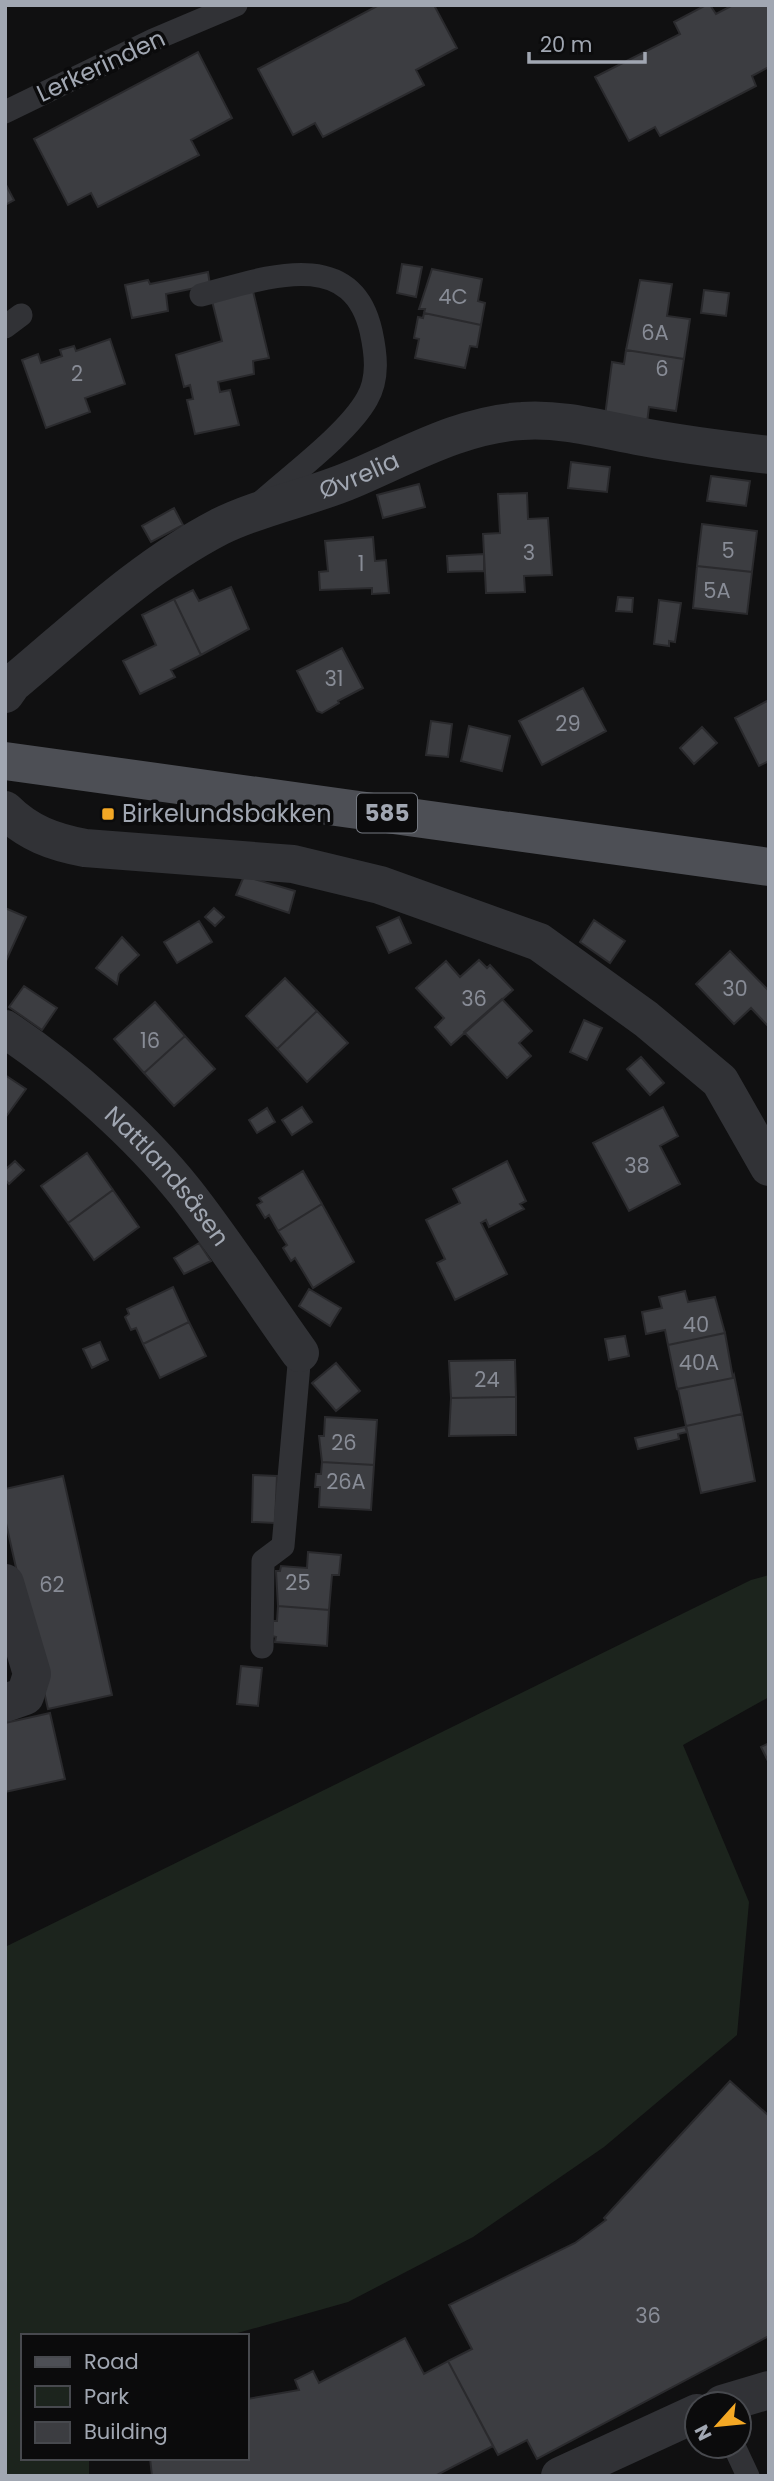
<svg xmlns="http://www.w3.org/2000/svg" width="774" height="2481" font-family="Poppins,sans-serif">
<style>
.green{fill:#1c241d}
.building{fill:#3c3d41;stroke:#2a2a2d;stroke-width:2}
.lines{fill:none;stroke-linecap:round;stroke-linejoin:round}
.service{stroke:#313236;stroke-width:23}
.minor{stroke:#313236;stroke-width:38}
.tertiary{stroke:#313236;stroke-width:38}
.primary{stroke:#4d4f55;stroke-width:38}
.poi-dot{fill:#f4a825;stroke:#0b0b0c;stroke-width:2.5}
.labels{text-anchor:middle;stroke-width:7;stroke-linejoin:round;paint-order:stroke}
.number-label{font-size:21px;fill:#888c96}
.shield{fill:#0b0b0c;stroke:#747880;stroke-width:2}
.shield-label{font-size:23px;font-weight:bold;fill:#a1a7b2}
.street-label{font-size:24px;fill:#a1a7b2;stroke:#0b0b0c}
.poi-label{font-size:24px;fill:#a1a7b2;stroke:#0b0b0c;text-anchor:start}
</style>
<rect width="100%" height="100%" fill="#101011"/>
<!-- green -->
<path class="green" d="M769 1575V1697L683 1745 749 1902 737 2035 604 2147 473 2237 348 2302 227 2336H23V2458H89V2476H5V1947L751 1580Z"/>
<!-- building -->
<path class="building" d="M379 5H434L457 48 416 70 424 85 323 137 315 123 293 135 258 69Z
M706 5H710L716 14 733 5H769V67L752 76 756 86 660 136 655 127 629 141 595 77 680 34 674 22Z
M198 52 232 118 191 140 199 155 98 207 91 193 68 205 34 139Z
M5 183 14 200 5 205Z
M402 264 422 267 416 297 397 293Z
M432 269 482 279 478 301 485 303 481 325 424 313 425 309H419Z
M208 272 210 285 166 294 168 311 132 318 125 285 148 280 150 284Z
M640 280 672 284 667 316 690 319 684 359 626 350Z
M704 290 729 293 726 316 701 313Z
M253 291 269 358 253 361 254 374 218 382 220 392 230 390 239 425 195 434 187 400 193 399 190 385 184 387 176 355 222 341 212 301Z
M424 313 481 325 477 347 470 346 465 368 415 358 419 339 414 338 418 317 423 318Z
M110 339 125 384 85 398 90 412 46 428 22 360 38 354 41 363 62 356 60 350 74 346 76 351Z
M626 350 684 359 676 411 649 407 647 423 605 416 612 362 624 364Z
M571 462 610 467 607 492 568 488Z
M711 476 750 481 746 506 707 501Z
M419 484 425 507 383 518 377 495Z
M527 493 528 519 548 518 552 575 524 576 525 592 486 593 483 534 500 533 498 494Z
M174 508 183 525 151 542 142 526Z
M702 524 757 531 752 572 697 566Z
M373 537 375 561 386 560 389 593 372 594V588L320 590 319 572 328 571 325 541Z
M484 554V571L448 572 447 556Z
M697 566 752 572 747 614 693 608Z
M231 587 249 629 201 655 174 599 193 590 199 601Z
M618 597 633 598 632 612 616 611Z
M174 599 201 655 171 670 175 677 140 694 123 661 156 645 142 615Z
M659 600 681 603 675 642 669 641V646L654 644Z
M342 648 363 688 338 701 339 703 322 713 317 711 297 671Z
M583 688 606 731 542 765 519 721Z
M769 700V761L759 766 735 718Z
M431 721 452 724 448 757 426 755Z
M469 726 510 736 502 771 461 761Z
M702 727 717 743 694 764 680 748Z
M244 876 295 891 289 913 236 895Z
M5 908 26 917 5 963Z
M214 908 224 917 215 926 205 917Z
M399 917 411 943 389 953 377 927Z
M594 920 625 941 610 963 580 942Z
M199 921 212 942 177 963 164 942Z
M122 937 139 955 119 974 117 984 96 968Z
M730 951 769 991 768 1026 751 1008 734 1024 696 984Z
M479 960 487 968 490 965 513 990 451 1045 435 1027 444 1018 416 988 446 961 460 977Z
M285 978 317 1011 277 1049 246 1016Z
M24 986 57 1008 42 1030 9 1007Z
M502 999 532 1031 519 1043 531 1056 507 1078 464 1032Z
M155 1002 185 1036 144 1073 114 1039Z
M317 1011 348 1043 307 1082 277 1049Z
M584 1020 602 1028 587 1060 570 1052Z
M185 1036 215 1069 174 1106 144 1073Z
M641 1057 664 1083 650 1095 627 1069Z
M5 1075 26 1089 5 1118Z
M302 1107 312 1122 292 1135 282 1120Z
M663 1107 678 1136 660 1146 680 1184 629 1211 593 1143Z
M267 1108 275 1122 257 1133 249 1120Z
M87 1153 113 1190 68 1223 41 1186Z
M15 1161 24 1170 9 1184 5 1179V1170Z
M507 1161 526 1201 520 1204 524 1209 489 1227 486 1220 481 1223 507 1274 455 1300 437 1263 445 1259 426 1220 460 1203 453 1189Z
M303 1171 322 1204 278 1231 269 1215 265 1218 257 1205 262 1202 259 1198Z
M113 1190 139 1227 94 1260 68 1223Z
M322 1204 354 1262 313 1288 295 1258 291 1261 283 1248 287 1245 278 1231Z
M199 1243 211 1261 184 1274 174 1258Z
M173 1287 189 1322 143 1344 136 1328 131 1330 125 1317 129 1314 127 1309Z
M309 1289 341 1308 330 1326 299 1306Z
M685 1291 688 1302 715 1297 725 1333 668 1345 665 1330 646 1334 642 1312 662 1308 659 1297Z
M189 1322 206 1356 160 1378 143 1344Z
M725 1333 733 1378 677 1389 668 1345Z
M625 1336 629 1356 609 1360 605 1339Z
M100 1342 108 1360 92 1368 83 1349Z
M515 1360 516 1397 451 1398 449 1361Z
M336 1363 360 1391 336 1411 312 1383Z
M734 1375 742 1414 686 1426 678 1389 733 1378Z
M516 1397V1435L449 1436 451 1398Z
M742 1414 755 1481 701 1493 686 1426Z
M325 1417 377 1420 374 1465 322 1462 319 1436H324Z
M685 1427 687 1432 678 1434 679 1439 638 1449 635 1438Z
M322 1462 374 1465 371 1510 319 1507 320 1487H315L316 1474H321Z
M253 1475 277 1476 275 1523 252 1522Z
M63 1476 112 1695 48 1709 5 1519V1489Z
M308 1552 341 1555 339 1575H332L329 1610 278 1606 276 1571H280L281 1566 307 1568Z
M278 1606 329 1610 327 1646 275 1642 276 1637 272 1636 273 1621H277Z
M241 1666 262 1668 258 1706 237 1704Z
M50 1713 65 1779 5 1792V1723Z
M769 1743V1763L761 1747Z
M730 2081 769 2116V2336L537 2459 527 2440 498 2455 448 2361 472 2349 449 2305 575 2243 606 2220 604 2218Z
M405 2338 424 2374 448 2361 493 2446 435 2476H152L150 2458H247V2399L299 2390 295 2380 313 2371 319 2383Z"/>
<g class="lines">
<!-- service -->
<path class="service" d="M5 112 153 40 236 5
M201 295C260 280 351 243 371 331 376 354 379 378 367 399 348 433 291 475 261 502
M5 327 21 315
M262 1647 263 1561 283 1546 300 1353
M734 2446 748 2476"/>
<!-- minor -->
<g class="minor">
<path id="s1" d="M5 694 12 684C78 629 142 567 219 527 261 506 309 498 353 479 407 456 463 424 522 421 563 418 603 430 643 437 685 445 726 450 769 455"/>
<path d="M5 810C28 833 53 842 85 848L293 864 380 885 539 942 646 1019 720 1081 769 1167"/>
<path id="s2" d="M5 1029C68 1071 139 1134 186 1193 226 1244 262 1300 300 1353"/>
<path d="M5 1583 32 1674 25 1696 5 1703"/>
</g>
<!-- tertiary -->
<path class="tertiary" d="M722 2404 769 2390
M560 2476 697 2413"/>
<!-- primary -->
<path class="primary" d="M5 761 769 867"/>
</g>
<!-- markers -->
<rect class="poi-dot" x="101" y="807" width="14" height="14" rx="3.5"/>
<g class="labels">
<!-- number labels -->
<g class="number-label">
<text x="453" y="304">4C</text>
<text x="655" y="340">6A</text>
<text x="662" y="376">6</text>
<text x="77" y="381">2</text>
<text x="728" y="558">5</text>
<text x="529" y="560">3</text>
<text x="361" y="571">1</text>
<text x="717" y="598">5A</text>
<text x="334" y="686">31</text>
<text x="568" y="731">29</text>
<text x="735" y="996">30</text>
<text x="474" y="1006">36</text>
<text x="150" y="1048">16</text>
<text x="637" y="1173">38</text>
<text x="696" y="1332">40</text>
<text x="699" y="1370">40A</text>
<text x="487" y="1387">24</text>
<text x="344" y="1450">26</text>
<text x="346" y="1489">26A</text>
<text x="298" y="1590">25</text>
<text x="52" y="1592">62</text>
<text x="648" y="2323">36</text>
</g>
<!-- shield labels -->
<rect class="shield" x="357" y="793.5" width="60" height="39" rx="5"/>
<g class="shield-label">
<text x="387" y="821">585</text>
</g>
<!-- street labels -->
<g class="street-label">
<text transform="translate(101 66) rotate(-25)" y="8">Lerkerinden</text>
<text dy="8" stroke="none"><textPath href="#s1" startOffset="422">Øvrelia</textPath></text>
<text dy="8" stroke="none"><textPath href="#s2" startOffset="220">Nattlandsåsen</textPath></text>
</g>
<!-- poi labels -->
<g class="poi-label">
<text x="122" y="822">Birkelundsbakken</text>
</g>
</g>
<!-- border -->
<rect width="774" height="2481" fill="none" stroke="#a1a7b2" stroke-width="14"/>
<!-- legend -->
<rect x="21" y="2334" width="228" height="126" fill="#0b0b0c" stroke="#47494e" stroke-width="2"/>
<rect x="35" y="2357" width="35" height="10" fill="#4d4f55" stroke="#47494e" stroke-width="2"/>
<text x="84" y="2369" font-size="21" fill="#a1a7b2">Road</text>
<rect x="35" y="2386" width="35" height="21" fill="#1c241d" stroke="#47494e" stroke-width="2"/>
<text x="84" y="2404" font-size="21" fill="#a1a7b2">Park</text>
<rect x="35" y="2422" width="35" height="21" fill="#3c3d41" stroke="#47494e" stroke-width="2"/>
<text x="84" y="2439" font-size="21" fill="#a1a7b2">Building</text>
<!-- north arrow -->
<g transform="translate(718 2425) rotate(243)"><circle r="33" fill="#0b0b0c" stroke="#47494e" stroke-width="2"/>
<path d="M0-5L12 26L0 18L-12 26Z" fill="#f4a825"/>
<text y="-10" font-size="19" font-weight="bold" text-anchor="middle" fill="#a1a7b2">N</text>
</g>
<!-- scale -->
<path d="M529 52v10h116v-10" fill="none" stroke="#a1a7b2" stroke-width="3.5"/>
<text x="540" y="52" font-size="21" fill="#a1a7b2" stroke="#0b0b0c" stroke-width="5" paint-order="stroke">20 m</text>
</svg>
